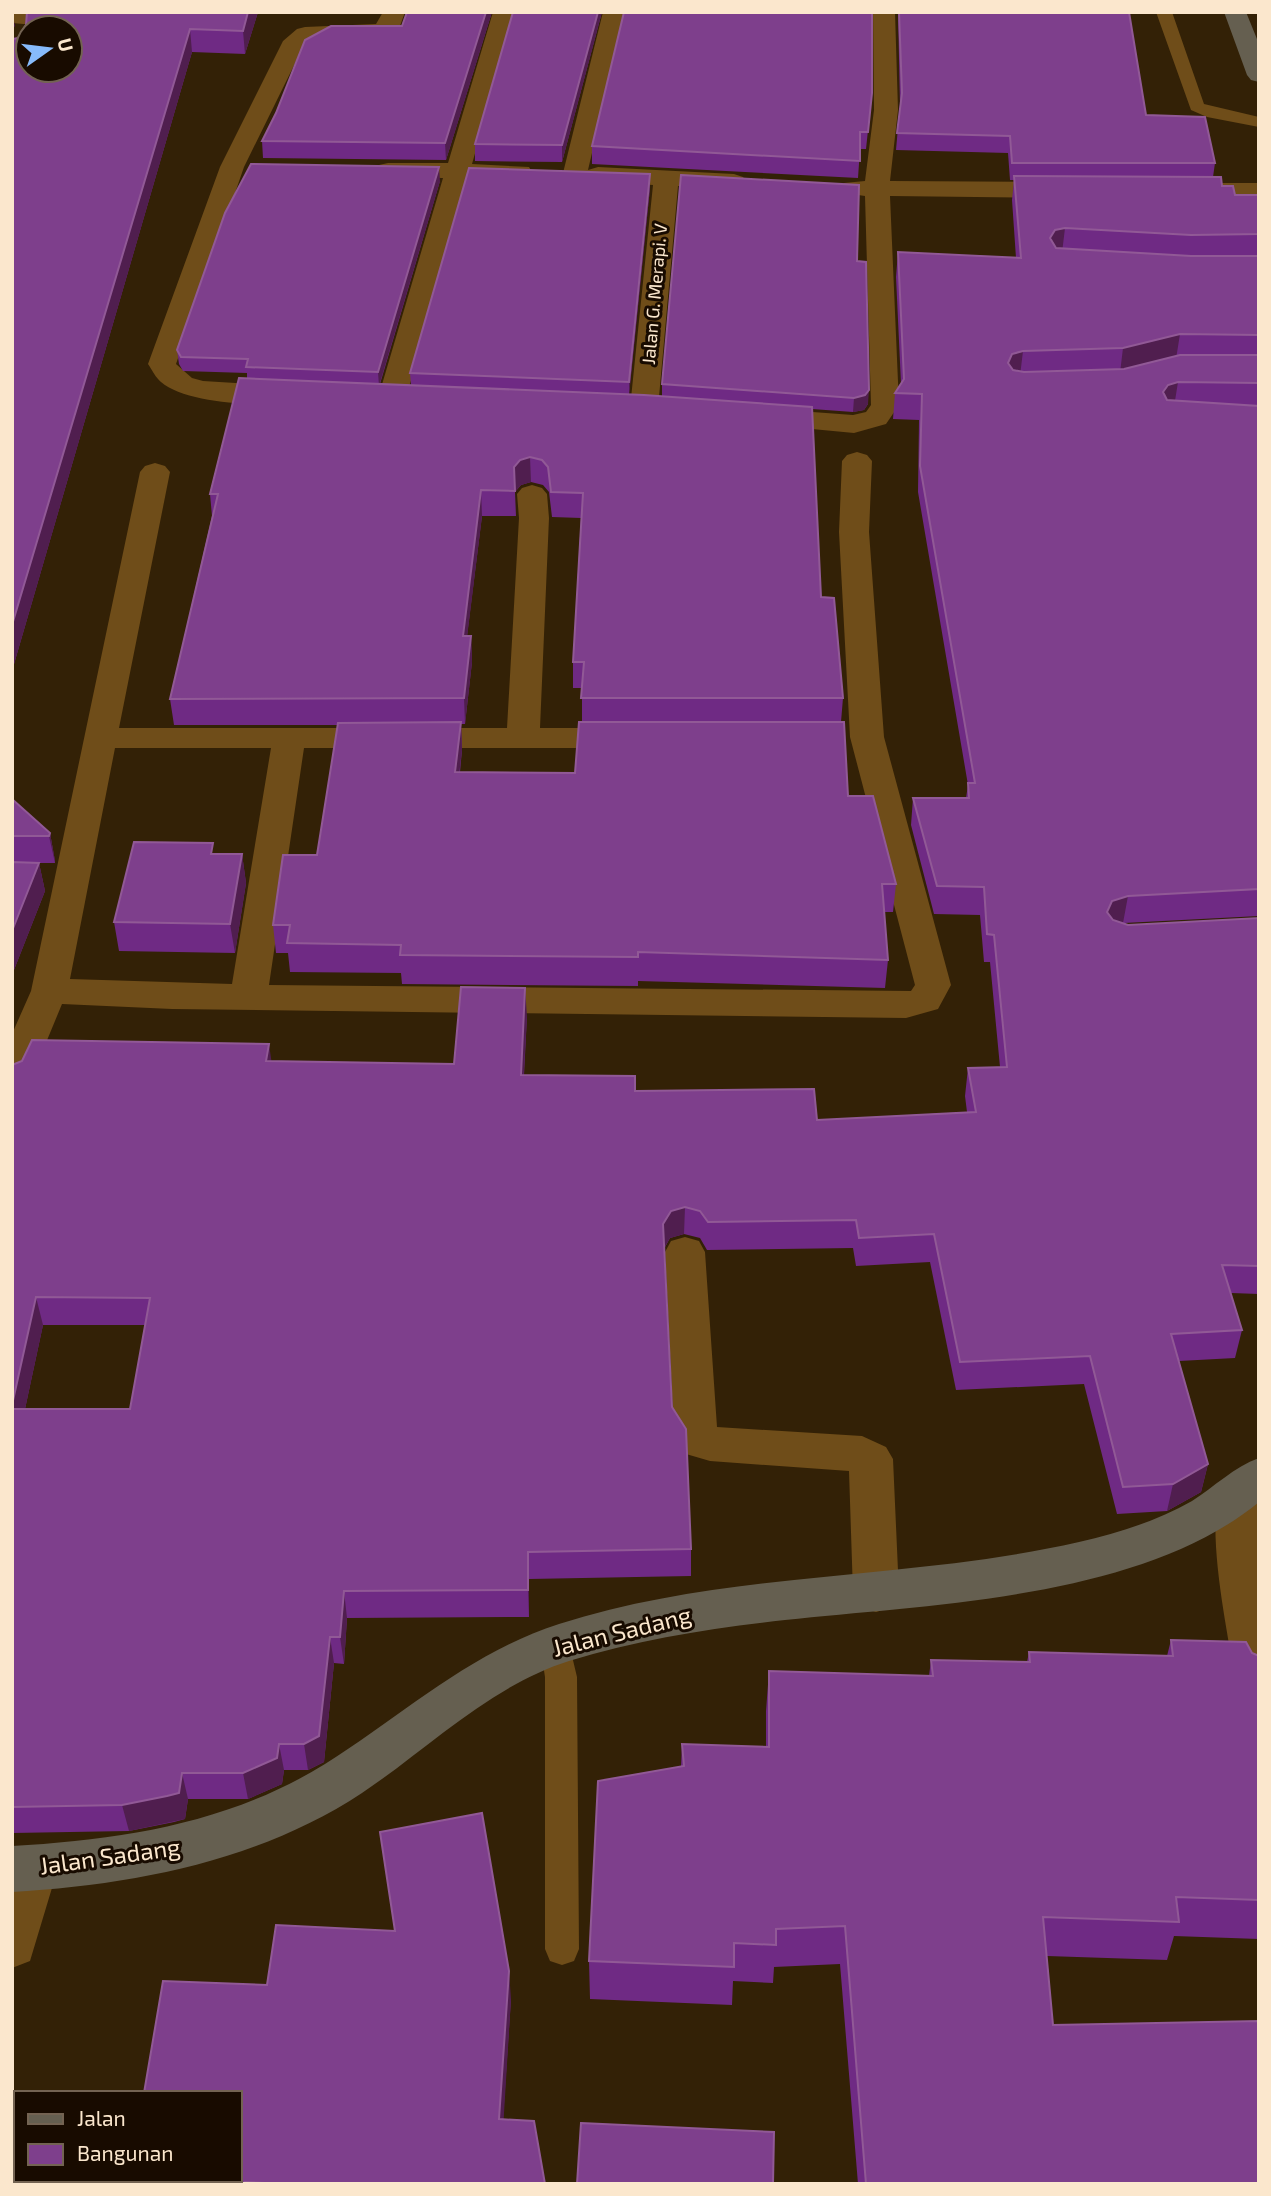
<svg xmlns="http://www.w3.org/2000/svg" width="1271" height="2196" font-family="'Exo 2',sans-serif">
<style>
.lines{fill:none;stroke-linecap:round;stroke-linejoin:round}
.lane{fill:#6f4d19;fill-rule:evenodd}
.street{fill:#6f4d19;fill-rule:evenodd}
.secondary{fill:#655f50;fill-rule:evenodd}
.wall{fill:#6f2a84;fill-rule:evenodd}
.shaded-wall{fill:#501e4f}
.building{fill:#7e3f8c;stroke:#915996;stroke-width:2;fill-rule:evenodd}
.labels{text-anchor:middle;stroke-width:6;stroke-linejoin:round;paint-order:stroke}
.far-street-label{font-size:18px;fill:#fbe7cd;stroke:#180b00}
.near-street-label{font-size:24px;fill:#fbe7cd;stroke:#180b00}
</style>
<rect width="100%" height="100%" fill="#332106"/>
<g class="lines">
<!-- lane -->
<path class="lane" d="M1156 12H1172L1204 104 1259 117V127L1207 117 1191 110Z
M556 1631 567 1635 577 1677 579 1949 574 1961 562 1965 550 1961 545 1949V1677L540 1645 545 1635Z"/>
<!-- street -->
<path class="street" d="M12 12 80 15 91 22 80 29 12 23Z
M383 12H405L400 26 390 36 310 41 304 45 244 167 176 364 192 378 203 381 287 386 297 388 301 394 297 400C266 408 186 404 161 382 156 378 152 370 148 364L220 167 283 41 297 29 305 27 376 24Z
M493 12H515L472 164 529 167 532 172 529 177 468 179 406 398 402 404 392 406 382 404 378 398 443 178 388 177 379 175 376 170 379 165 388 163H448Z
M603 12H625L588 170 598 167 734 174 743 177 747 182 743 187 734 190 678 186 658 408 654 414 644 417 634 414 630 408 653 185 598 181 586 175 575 180 566 178 563 173Z
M873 12H895L898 110 890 181 1066 182 1075 185 1079 190 1075 195 1066 198 890 196 899 405 886 424 854 433 750 423 746 417 750 411 760 408 853 415 866 412 871 405 865 196 844 193 840 188 844 183 865 181 874 110Z
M1182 183H1259V199L1173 196 1169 191 1173 186Z
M857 452 867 455 872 461 869 532 884 737 951 985 938 1009 906 1018 172 1009 62 1004 31 1079 26 1088 12 1092V1034L31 991 140 472 145 466 155 463 165 466 170 472 119 728H507L519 518 517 494 522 488 532 485 542 488 547 494 549 518 540 728H630L642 731 647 738 642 745 630 748H304L269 985 911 991 915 985 850 737 839 532 842 461 847 455ZM115 748H271L232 984 70 979Z
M685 1237 699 1241 705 1252 717 1427 862 1436 886 1447 893 1459 899 1593 892 1607 876 1612 860 1607 853 1593 849 1471 710 1461 686 1454 674 1434 665 1252 671 1241Z
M1239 1476 1255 1481 1259 1489V1699L1242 1693 1235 1679C1228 1633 1203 1521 1223 1481Z
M33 1845 51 1852 58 1868 30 1961 12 1968V1859L15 1852Z"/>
<!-- secondary -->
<path class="secondary" d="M1224 12H1246L1259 44V82L1251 80 1247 75Z
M1259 1458V1502C1141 1599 932 1604 785 1620 712 1628 640 1639 569 1661 490 1686 429 1748 362 1793 259 1861 133 1885 12 1892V1846C122 1840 230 1823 325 1764 403 1715 469 1653 559 1624 728 1570 908 1581 1079 1542 1118 1533 1157 1521 1192 1501 1214 1487 1234 1467 1259 1458Z"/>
</g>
<!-- wall -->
<path class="wall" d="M27 12H258L245 54 192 52 12 671V39L18 38 26 25Z
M492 12 446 160 263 158 262 141 402 26Z
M602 12 562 162 475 161V144Z
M898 12H1129L1146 115 1215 163 1213 177 1222 186 1235 195H1259V916L1124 923 1128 925 1259 918V1294L1231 1293 1242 1330 1235 1358 1179 1361 1208 1464 1201 1492 1167 1511 1117 1514 1084 1384 956 1390 930 1262 856 1266 853 1248 707 1250 700 1238 684 1234 670 1238 664 1249 672 1407 691 1549V1576L529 1579V1617L347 1618 344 1664 334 1663 324 1762 308 1770H284L282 1784 248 1799H188L185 1819 174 1822 129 1831 12 1833V1065L271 1061 454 1064 527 1016 524 1075 635 1091 817 1120 967 1112 965 1096 968 1068 1000 1067 990 962H984L980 915 934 914 911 825 913 798H966L968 785 918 492 919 420 893 419 895 393 901 384 896 277 898 252 1016 258 1012 200 1014 180H1010L1008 153 896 150 900 105ZM43 1325H145L130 1409H25Z
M872 93 866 149H860L858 178 592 164V146Z
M440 181 380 384 411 385 410 373 650 188 629 394 662 396V384L857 261 868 404 864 410 853 412 812 409 821 597 843 698 841 722 848 796 896 884 893 912H884L888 960 885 988 638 981V986L402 984 401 973 290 972 288 953H276L273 925 317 855 338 725H174L170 699 212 516 210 494 247 378V373L183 371 179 364 177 350ZM531 482 543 485 549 492 552 517 581 518 573 662V688H582V722L575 773 460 772 462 750 461 724H465L472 662 471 636H467L482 516H516L515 492 521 485Z
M12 799 50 833 55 861V863H39L45 891 12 975Z
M215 854H242L246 883 235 953 119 951 114 922Z
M1171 1640 1252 1653 1259 1656V1939L1174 1936 1167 1960 1047 1956 1053 2025 1259 2184H858L840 1964 774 1967 773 1983 733 1981 732 2005 590 1999 589 1961 681 1766 682 1744 766 1747V1711L769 1671 929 1676 931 1660 1027 1662 1029 1652 1167 1656Z
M511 1999 503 2119 545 2184H12L16 2180Z"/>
<!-- shaded-wall -->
<path class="shaded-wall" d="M12 12 15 26 12 30Z
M248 12H258L245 54 243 31Z
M486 12H492L446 160 445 143Z
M598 12H602L562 162V145Z
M190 29 192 52 12 671V625Z
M439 167 440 181 379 386 378 372Z
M650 174V188L629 396V382Z
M1065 228 1062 253 1052 255 1050 238 1055 230Z
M1180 334 1176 359 1120 373 1123 348Z
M1023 351 1020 376 1009 380 1008 363 1012 354Z
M1178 382 1174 407 1159 418 1163 392 1168 385Z
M869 390 868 404 864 410 853 412 854 398Z
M530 457 531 482 521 485 515 492 514 467 520 460Z
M481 490 482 516 464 662 463 636Z
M471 636 472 662 465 724 464 698Z
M461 722 462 750 456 800 455 772Z
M50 833 55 861V863L49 836Z
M242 854 246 883 235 953 230 924Z
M39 863 45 891 12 975V931Z
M1128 896 1123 923 1108 929 1107 912 1112 901Z
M525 988 527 1016 522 1103 521 1075Z
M269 1044 273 1072 266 1061Z
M685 1207 684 1234 670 1238 662 1252 663 1224 671 1211Z
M36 1297 43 1325 19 1437 12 1412V1405Z
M1208 1464 1201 1492 1167 1511 1173 1484Z
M528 1552 529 1579V1617L528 1590Z
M344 1591 347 1618 344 1664 340 1637Z
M330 1637 334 1663 324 1762 308 1770 304 1744Z
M279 1744 284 1770 282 1784 248 1799 243 1773Z
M182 1773 188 1799 185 1819 129 1831 122 1805Z
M509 1971 511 1999 502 2146 499 2119Z"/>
<!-- building -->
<path class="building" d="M27 12H248L243 31 190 29 12 625V39L18 38 26 25ZM28 28H70V70H28Z
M407 12H486L445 143 262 141 276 113 305 40 331 26H402Z
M513 12H598L562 145 475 144Z
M624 12H872V93L868 132H860V161L592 146Z
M899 12H1129L1146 115 1205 117 1215 163H1012L1010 136 897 133 902 93Z
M251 164 439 167 378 372 246 367 248 359 181 357 177 350 225 213Z
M469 168 650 174 629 382 410 373Z
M681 175 859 185 857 261 866 262 869 390 865 395 854 398 662 384Z
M1014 176 1221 177 1222 186H1233L1235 195H1259V234L1191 235 1065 228 1055 230 1050 238 1056 248 1191 256H1259V335L1180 334 1123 348 1023 351 1012 354 1008 363 1013 370 1024 372 1124 369 1180 355H1259V383L1178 382 1168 385 1163 392 1167 400 1259 406V889L1128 896 1112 901 1107 912 1113 920 1128 925 1259 918V1266L1222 1265 1242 1330 1171 1334 1208 1464 1173 1484 1123 1487 1090 1356 960 1362 934 1234 859 1238 856 1220 708 1222 700 1211 685 1207 671 1211 663 1224 672 1407 686 1429 691 1549 528 1552V1590L344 1591 340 1637H330L319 1736 304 1744H279L277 1758 243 1773H182L179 1793 167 1796 122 1805 12 1807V1409H130L150 1298 36 1297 12 1405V1065L22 1061 32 1040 269 1044 266 1061 454 1064 461 987 525 988 521 1075 635 1076V1091L814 1089 817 1120 976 1112 968 1068 1007 1067 994 935 987 934 984 887 937 886 913 798H969L968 783H975L920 466 922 394 895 393 904 379 898 252 1021 258Z
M239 378 644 395 812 407 821 597 834 598 843 698H581L584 662H573L583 493 551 492 548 467 542 460 530 457 520 460 514 467 515 491 481 490 463 636H471L464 698 170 699 218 494H210Z
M461 722 455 772 575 773 579 722H844L848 796H873L896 884H882L888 960 638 952V957L400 955 401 945 287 943 290 925H273L283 855H317L338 723Z
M12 799 50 833 49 836H12Z
M134 842 213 843 211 854H242L230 924 114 922Z
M12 862 39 863 12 931Z
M1171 1640 1246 1642 1252 1653 1259 1656V1900L1176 1897 1179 1922 1043 1917 1053 2025 1259 2021V2184H866L845 1926 776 1929V1945L734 1943V1967L589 1961 598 1781 684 1766 682 1744 769 1747V1671L933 1676 931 1660 1030 1662 1029 1652 1173 1656Z
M482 1813 509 1971 499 2119 534 2121 545 2184H286L245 2182 244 2184H12V2132H16V2180H240V2093H144L163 1981 267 1985 276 1925 395 1931 380 1832Z
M581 2123 774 2132 773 2184H577Z"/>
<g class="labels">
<!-- far-street labels -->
<g class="far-street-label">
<text transform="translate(655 294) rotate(-85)" y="6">Jalan G. Merapi. V</text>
</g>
<!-- near-street labels -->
<g class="near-street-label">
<text transform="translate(622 1632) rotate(-14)" y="8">Jalan Sadang</text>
<text transform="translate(110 1857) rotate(-8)" y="8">Jalan Sadang</text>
</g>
</g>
<!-- border -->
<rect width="1271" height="2196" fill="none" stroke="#fbe7cd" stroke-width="28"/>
<!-- legend -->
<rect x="14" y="2091" width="228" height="91" fill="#180b00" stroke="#736352" stroke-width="2"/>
<rect x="28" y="2114" width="35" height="10" fill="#655f50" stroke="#736352" stroke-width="2"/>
<text x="77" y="2126" font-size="21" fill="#fbe7cd">Jalan</text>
<rect x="28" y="2144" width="35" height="21" fill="#7e3f8c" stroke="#736352" stroke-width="2"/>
<text x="77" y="2161" font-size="21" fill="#fbe7cd">Bangunan</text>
<!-- north arrow -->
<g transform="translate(49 49) rotate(76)"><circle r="33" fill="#180b00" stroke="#736352" stroke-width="2"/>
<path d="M0-5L12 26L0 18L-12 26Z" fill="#87bbfb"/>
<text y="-10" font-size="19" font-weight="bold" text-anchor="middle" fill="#fbe7cd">U</text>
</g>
</svg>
